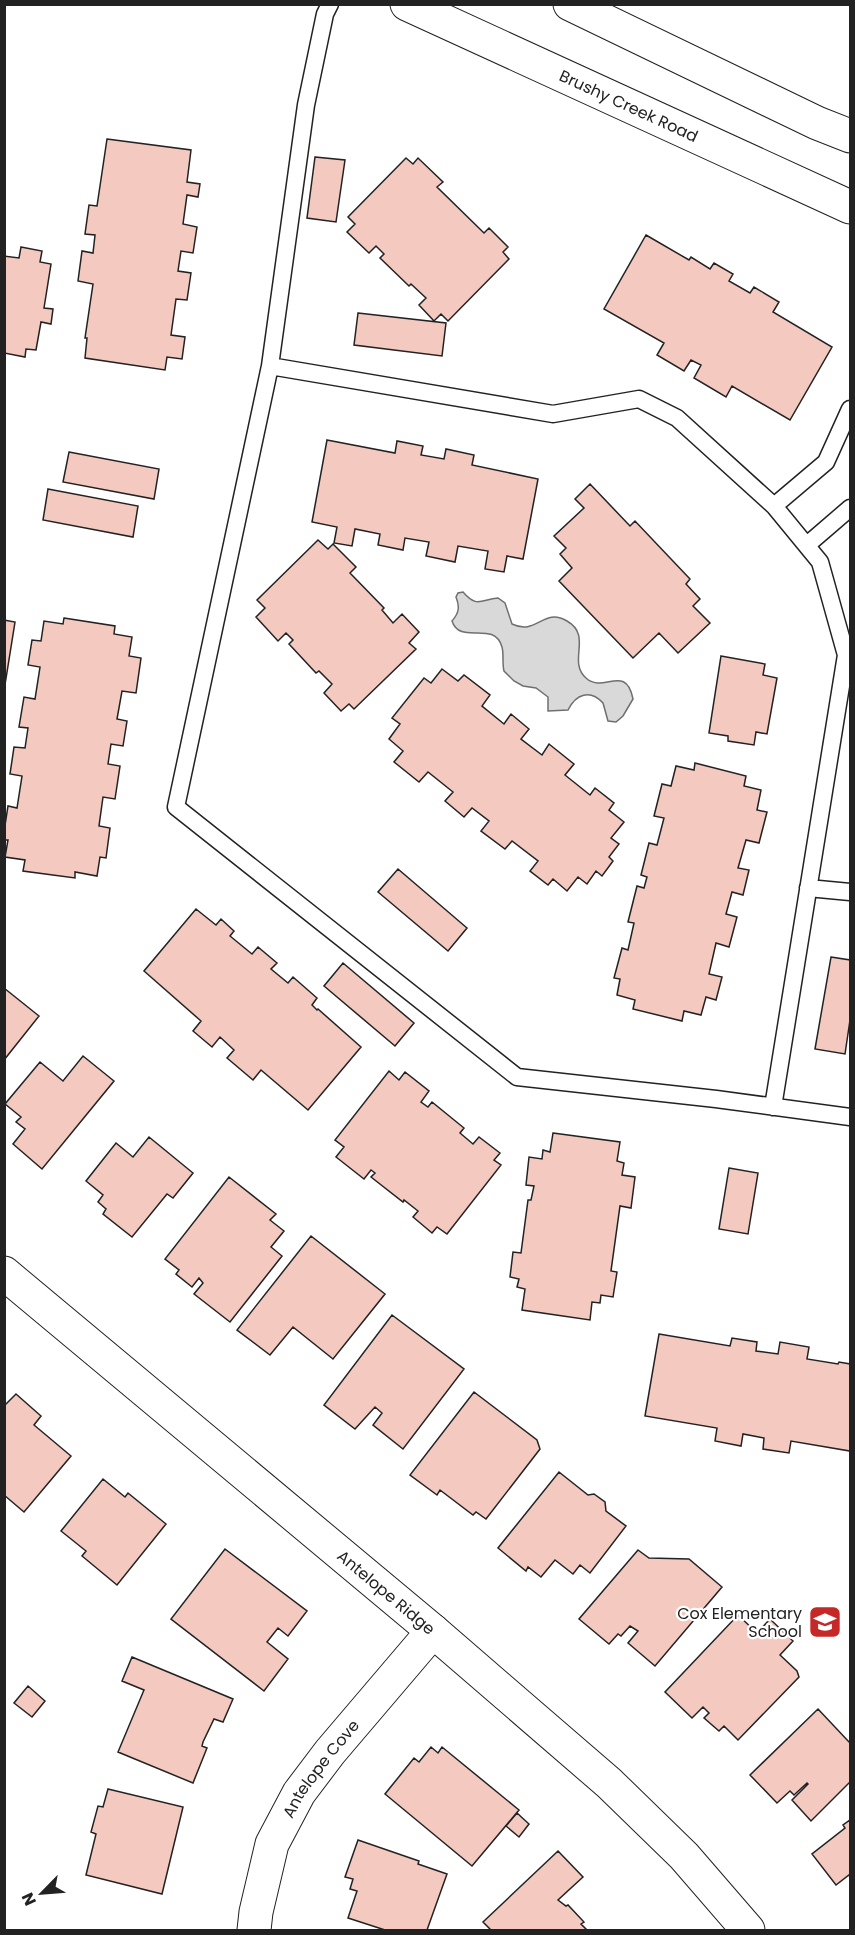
<svg xmlns="http://www.w3.org/2000/svg" width="855" height="1935" font-family="Poppins,sans-serif">
<style>
.water{fill:#d9d9d9;stroke:#6f6f6f;stroke-width:1.5}
.building{fill:#f3c9c0;stroke:#222;stroke-width:1.5}
.lines{fill:none;stroke-linecap:round;stroke-linejoin:round}
.service-casing{stroke:#222;stroke-width:19}
.minor-casing{stroke:#222;stroke-width:35}
.secondary-casing{stroke:#222;stroke-width:35}
.service{stroke:#fff;stroke-width:16}
.minor{stroke:#fff;stroke-width:33}
.secondary{stroke:#fff;stroke-width:33}
.labels{text-anchor:middle;stroke-width:4.5;stroke-linejoin:round;paint-order:stroke}
.street-label{font-size:16px;fill:#222;stroke:#fff}
.poi-label{font-size:16px;fill:#222;stroke:#fff;text-anchor:end}
</style>
<rect width="100%" height="100%" fill="#fff"/>
<!-- water -->
<path class="water" d="M463 592C477 608 480 600 498 598L505 603 512 624C537 636 543 607 567 621 593 636 567 661 586 678 603 694 626 663 633 699L623 716 616 722 608 721 603 703C590 689 576 694 568 710L548 711V697L536 688 523 686 514 681 504 671C502 664 504 654 502 647 494 619 460 646 452 621 459 613 460 607 456 597L458 593Z"/>
<!-- building -->
<path class="building" d="M107 139 191 150 187 182 200 184 198 197 187 195 183 224 197 227 193 253 181 251 178 271 191 273 187 300 176 299 171 335 185 337 182 359 167 357 165 370 85 358 87 338H85L93 284 78 281 82 251 93 253 95 235 85 234 89 205 97 206Z
M315 157 345 160 336 222 307 218Z
M406 158 413 164 418 158 443 182 437 187 484 233 489 228 508 247 503 252 509 259 448 321 441 314 434 321 419 305 426 298 411 284 409 286 380 258 384 254 376 246 369 253 347 232 355 224 348 217Z
M646 235 689 260 691 257 710 269 714 263 733 274 729 281 750 293 754 287 779 302 773 312 832 347 790 420 732 386 726 397 694 378 701 365 691 360 684 371 657 355 664 343 604 309Z
M21 247 42 251 40 262 51 264 44 308 53 309 51 324 41 322 36 350 26 349 25 357 4 353V256L19 258Z
M358 313 446 323 442 356 354 345Z
M327 440 395 453 397 441 423 446 421 455 444 459 446 449 474 455 472 465 538 479 523 559 507 556 504 572 485 569 488 551 458 546 455 562 426 556 429 542 405 538 403 550 378 545 380 534 355 529 352 546 334 543 337 527 312 522Z
M69 452 159 469 154 499 63 482Z
M590 484 630 526 635 521 690 579 686 584 700 599 693 606 710 623 678 653 659 633 633 658 559 581 572 568 560 554 566 548 554 536 584 508 575 499Z
M48 489 138 506 133 537 43 520Z
M318 540 328 549 333 544 356 567 350 573 384 608 382 610 393 623 402 614 419 632 409 643 416 649 354 709 349 704 341 711 324 693 332 684 319 671 316 673 289 644 293 640 286 633 278 641 256 617 265 608 257 600Z
M64 618 115 626 114 634 132 637 129 656 141 658 136 693 122 691 117 719 127 721 123 746 111 744 108 764 120 766 115 799 103 797 99 826 110 828 106 858 100 857 97 876 75 872V878L23 871 25 860 5 857 8 840H4V832L8 806 17 808 22 776 10 774 14 747 25 748 28 728 19 727 24 697 35 699 40 667 28 665 32 640 41 641 44 621 63 624Z
M4 620 15 622 4 691Z
M721 656 765 664 763 675 777 678 767 734 756 732 754 745 728 741V736L709 733Z
M442 669 458 681 464 675 490 695 482 706 504 724 511 714 529 729 521 739 542 755 549 744 574 764 565 775 590 795 595 788 614 803 609 810 624 822 611 838 619 844 609 857 613 861 602 876 596 871 587 884 578 877 567 891 553 879 548 885 530 871 538 861 512 841 505 849 481 831 489 821 472 808 464 817 445 801 453 792 428 772 419 782 394 762 403 751 389 739 400 724 392 718 424 678 431 683Z
M695 763 746 776 744 786 761 790 757 810 767 812 759 843 746 840 738 868 749 870 743 895 732 892 726 914 737 917 729 947 716 943 709 974 722 977 716 1000 706 997 701 1015 684 1011 682 1021 633 1009 635 1000 617 995 620 979 614 978 622 948 628 950 634 923 628 922 637 886 644 888 647 877 641 875 649 843 657 845 664 818 654 816 662 784 671 786 676 766 694 770Z
M398 869 467 928 448 951 378 892Z
M196 909 216 925 221 919 234 931 230 936 252 954 258 947 277 963 271 969 288 983 293 977 317 998 312 1005 317 1010 318 1009 361 1047 308 1110 261 1070 253 1080 227 1058 234 1050 220 1037 212 1047 193 1031 201 1021 144 971Z
M831 957 850 960V1020L845 1054 815 1049Z
M343 963 414 1023 395 1046 324 986Z
M4 988 39 1016 4 1060Z
M83 1056 114 1081 42 1169 13 1144 25 1129 16 1122 21 1117 5 1104 40 1062 63 1081Z
M389 1071 399 1080 405 1072 429 1091 421 1102 428 1107 432 1102 464 1128 460 1133 473 1144 479 1137 500 1153 494 1160 501 1165 447 1234 437 1227 432 1233 413 1217 418 1211 404 1200 403 1202 371 1177 375 1173 371 1170 364 1179 336 1157 344 1147 335 1140Z
M553 1133 620 1142 617 1161 624 1163 622 1175 635 1177 631 1208 620 1206 611 1271 617 1272 613 1297 601 1295 600 1303 592 1302 590 1320 522 1310 525 1289 517 1287 519 1279 510 1277 513 1252 521 1253 528 1200H531L534 1186 526 1185 529 1157 542 1159 543 1150 550 1152Z
M149 1137 193 1173 173 1198 167 1194 132 1237 103 1214 106 1209 98 1202 103 1195 86 1181 116 1143 133 1157Z
M729 1168 758 1173 748 1234 719 1229Z
M229 1177 276 1214 270 1220 284 1231 271 1247 282 1256 230 1322 194 1294 203 1283 199 1278 192 1287 176 1274 179 1270 165 1259Z
M311 1236 385 1294 333 1359 293 1327 270 1355 237 1330Z
M392 1315 464 1369 403 1449 373 1425 382 1413 375 1407 355 1429 324 1405Z
M659 1334 730 1346 732 1338 757 1342 756 1351 778 1354 780 1342 809 1347 807 1359 838 1364 839 1362 850 1364V1451L791 1441 789 1453 763 1449 764 1438 743 1434 741 1446 715 1441 717 1428 645 1416Z
M474 1392 537 1440 540 1449 486 1519 476 1512 473 1515 440 1490 437 1495 410 1475Z
M16 1394 41 1416 34 1425 71 1456 24 1512 4 1495V1406Z
M559 1472 588 1495 594 1494 605 1502 606 1511 626 1526 590 1573 580 1565 573 1574 555 1560 541 1577 528 1567 526 1571 498 1548Z
M103 1479 125 1497 128 1493 166 1524 117 1585 82 1556 86 1551 61 1531Z
M225 1549 307 1611 288 1636 278 1628 267 1642 288 1659 264 1691 171 1619Z
M638 1550 649 1558 689 1559 722 1587 655 1666 628 1643 638 1631 630 1626 621 1636 618 1634 609 1644 579 1619Z
M738 1615 757 1633 770 1619 793 1641 780 1655 797 1671 799 1677 738 1740 724 1726 719 1731 704 1718 709 1713 703 1707 692 1718 665 1692Z
M132 1657 233 1699 223 1722 214 1719 203 1742 202 1746 207 1748 193 1783 118 1752 144 1690 122 1681Z
M28 1686 45 1701 32 1717 14 1703Z
M818 1709 850 1743V1782L811 1821 792 1800 808 1784 807 1783 794 1795 790 1791 777 1803 750 1775Z
M431 1747 438 1753 442 1747 519 1810 472 1866 385 1794 414 1758 419 1762Z
M108 1789 183 1807 162 1894 86 1875 96 1834 91 1832 98 1806 103 1807Z
M517 1813 529 1824 519 1837 506 1826Z
M850 1820V1877L849 1875 836 1885 812 1854 845 1828 843 1825Z
M358 1840 419 1861 418 1864 447 1874 427 1930H385L348 1918 357 1891 350 1889 353 1879 345 1877Z
M558 1851 583 1877 558 1900 566 1906 568 1905 584 1922 581 1924 587 1930H491L483 1922Z"/>
<g class="lines">
<defs>
<path id="service" d="M330 4 325 14 306 105 270 366 553 414 639 399 677 418 774 506 820 562 846 655 773 1107
M270 366 176 807 517 1077 716 1099 850 1117
M774 506 826 462 850 409
M807 545 850 508
M808 888 850 892"/>
<g id="minor">
<path id="s1" d="M4 1273 433 1631 609 1783 684 1856 748 1930"/>
<path id="s2" d="M254 1930 256 1912 272 1844 299 1793 330 1752 433 1631"/>
</g>
<g id="secondary">
<path id="s3" d="M407 4 850 207"/>
<path d="M570 4 817 123 850 136"/>
</g>
</defs>
<!-- service casing -->
<use href="#service" class="service-casing"/>
<!-- minor casing -->
<use href="#minor" class="minor-casing"/>
<!-- secondary casing -->
<use href="#secondary" class="secondary-casing"/>
<!-- service -->
<use href="#service" class="service"/>
<!-- minor -->
<use href="#minor" class="minor"/>
<!-- secondary -->
<use href="#secondary" class="secondary"/>
</g>
<!-- icons -->
<defs>
<symbol id="school-square" viewBox="-11 -11 22 22"><rect x="-9" y="-9" width="18" height="18" rx="4" fill="#c62828" stroke="#fff"/><path d="M0-5L7-2L0 1L-7-2ZM-4 1L0 2.5L4 1V4Q0 6-4 4Z" fill="#fff"/></symbol>
</defs>
<g fill-rule="evenodd">
<use href="#school-square" x="806" y="1603" width="38" height="38"/>
</g>
<g class="labels">
<!-- street labels -->
<g class="street-label">
<text dy="6" stroke="none"><textPath href="#s3" startOffset="244">Brushy Creek Road</textPath></text>
<text dy="6" stroke="none"><textPath href="#s1" startOffset="498">Antelope Ridge</textPath></text>
<text dy="6" stroke="none"><textPath href="#s2" startOffset="178">Antelope Cove</textPath></text>
</g>
<!-- poi labels -->
<g class="poi-label">
<text x="802" y="1619">Cox Elementary<tspan x="802" dy="18">School</tspan></text>
</g>
</g>
<!-- border -->
<rect width="855" height="1935" fill="none" stroke="#222222" stroke-width="12"/>
<!-- north arrow -->
<g transform="translate(42 1893) rotate(245)" stroke="#ffffff" stroke-width="4.5" paint-order="stroke">
<path d="M0-4.5L10 22L0 15L-10 22Z" fill="#222222"/>
<text y="-9" font-size="16" font-weight="bold" text-anchor="middle" fill="#222222">N</text>
</g>
</svg>
